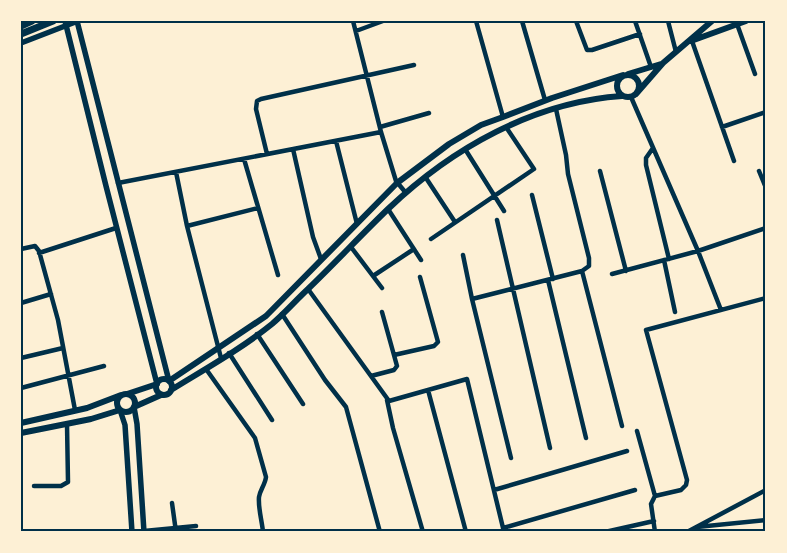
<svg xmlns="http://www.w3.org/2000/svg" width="787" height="553" font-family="Montserrat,sans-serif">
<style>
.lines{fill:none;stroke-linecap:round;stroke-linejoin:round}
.minor{stroke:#003049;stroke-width:4.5}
.tertiary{stroke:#003049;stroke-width:5.5}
.secondary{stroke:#003049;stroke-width:6}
.primary{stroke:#003049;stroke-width:7}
.neatline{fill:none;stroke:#003049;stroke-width:2}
</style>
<rect width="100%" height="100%" fill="#fdf0d5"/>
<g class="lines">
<!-- minor -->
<path class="minor" d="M353 21 381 132 396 181 406 193
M476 21 503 117
M522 21 545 100
M576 21 587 50H592L640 34
M635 21 651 67
M668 21 676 52
M737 24 755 74
M356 31 383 21
M692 41 734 161
M631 97 698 251 721 310
M380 127 429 113
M722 127 766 112
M336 141 357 224
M653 148 646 158V165L669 259
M293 149 313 237 321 259
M465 149 504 211
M267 154 256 109 257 101 261 99 414 65
M244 159 278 275
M600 171 626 271
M759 171 766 188
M176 172 187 226 221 358
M426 178 455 222
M118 183 381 132
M532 195 553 279
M388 209 421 260
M497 220 550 448
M187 226 258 208
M431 239 534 169 506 127
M351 247 382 288
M21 249 35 246 39 251 58 320 75 410
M39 253 116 228
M463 255 472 299 511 458
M664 260 675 312
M582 271 622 426
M612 274 698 251 766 228
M373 276 414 249
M548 280 586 438
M308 289 389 401 467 379 504 532
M472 299 582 271 589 266V258L568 174 566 155 556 109
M21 303 51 294
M282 314 325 380 346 407 380 532
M257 334 303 404
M229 353 272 420
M394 355 434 346 438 342 420 277
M21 358 63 348
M206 369 255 438 266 477C265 485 260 490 259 497 258 508 262 521 263 532
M371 376 394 370 397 366 382 312
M21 388 104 366
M428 390 466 532
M387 400 393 428 423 532
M637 431 655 496
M34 486H61L68 482 67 424
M494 490 627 451
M172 503 176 532
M697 527 766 520
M503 528 635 490
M144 531 196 526
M605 532 654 521
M655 532 651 504 655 496 681 490 686 485 687 480 646 330 766 298
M687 532 766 490"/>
<!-- tertiary -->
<path class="tertiary" d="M65 21 106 186 157 384
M77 21 169 381
M21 43 78 21
M134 407 137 424 144 532
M120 410 125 425 132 532"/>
<!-- secondary -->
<path class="secondary" d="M691 41 746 21
M628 74 661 64
M617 86a11 11 0 1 1 22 0a11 11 0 1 1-22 0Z
M636 94 663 63 712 21
M156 387a8 8 0 1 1 16 0a8 8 0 1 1-16 0Z
M169 381 266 316 397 183 449 144 481 125 503 117 552 98 623 75
M171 390C205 369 241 349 272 324 285 313 296 300 308 289 335 263 361 235 388 209 452 148 534 102 622 96
M127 394 157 384
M117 403a9 9 0 1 1 18 0a9 9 0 1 1-18 0Z
M134 407 161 395
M21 423 87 408 121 395
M21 433 91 419 120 410"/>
<!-- primary -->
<path class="primary" d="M21 26 32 21
M21 34 53 21"/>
</g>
<!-- border -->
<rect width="787" height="553" fill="none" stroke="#fdf0d5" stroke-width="45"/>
<rect x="22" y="22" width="742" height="508" class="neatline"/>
</svg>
